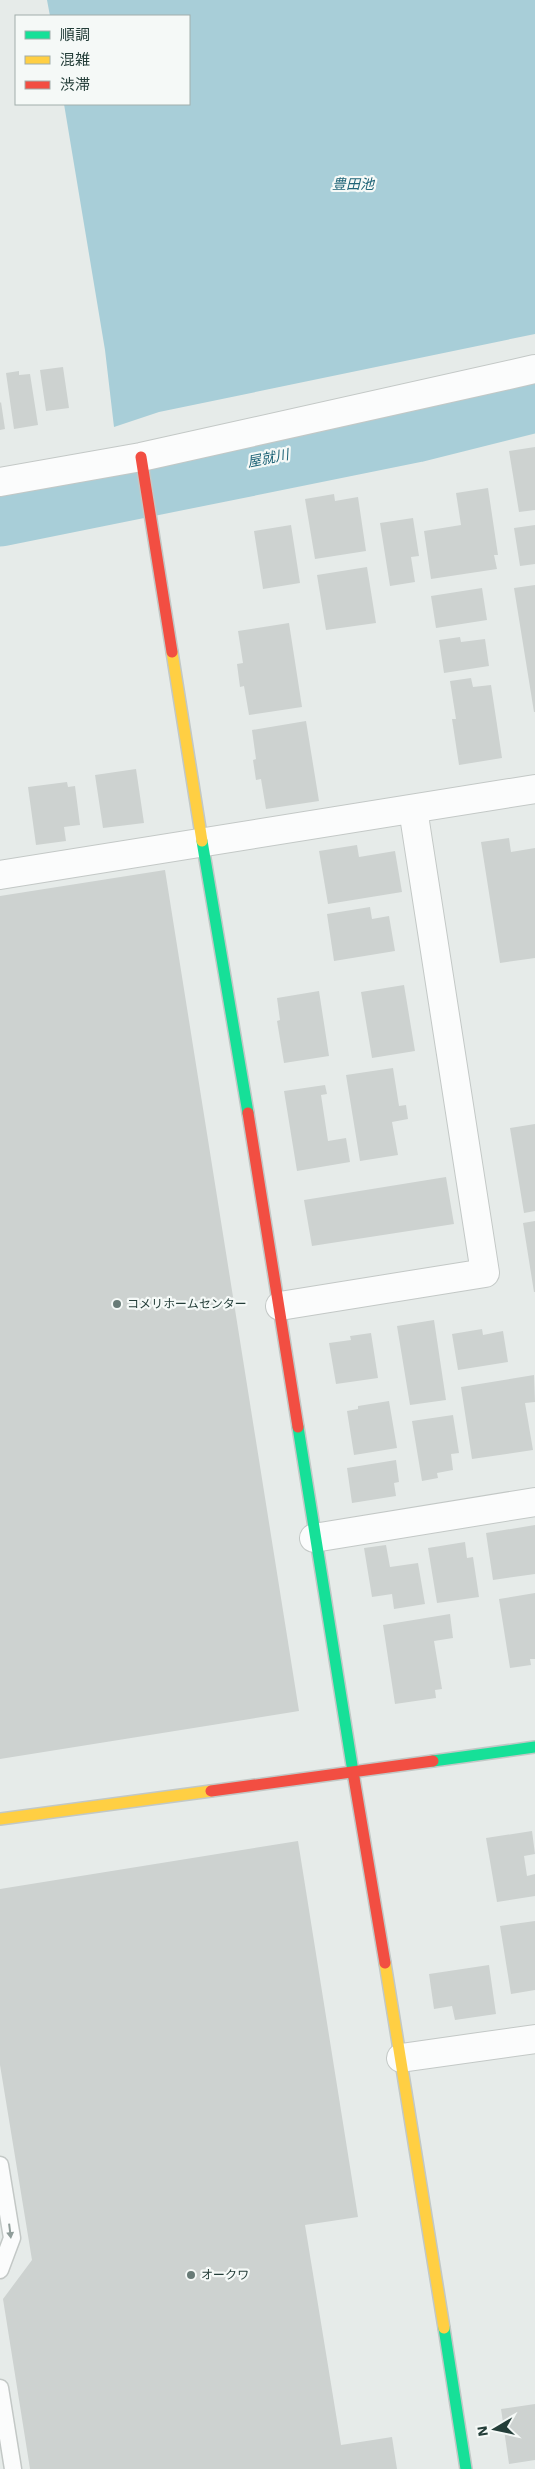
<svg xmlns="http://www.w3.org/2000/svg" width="535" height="2469" font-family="'Work Sans','Noto Sans JP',sans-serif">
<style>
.water{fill:#a8ced8}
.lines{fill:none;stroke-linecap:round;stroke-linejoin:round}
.river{stroke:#a8ced8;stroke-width:69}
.building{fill:#cdd2d0}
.lane-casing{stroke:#c3c8c6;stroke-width:19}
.street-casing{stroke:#c3c8c6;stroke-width:30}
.fast-casing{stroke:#c2c8c6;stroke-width:14}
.slow-casing{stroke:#c2c8c6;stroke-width:14}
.jam-casing{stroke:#c2c8c6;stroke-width:14}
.lane{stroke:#fbfcfc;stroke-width:16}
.street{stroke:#fbfcfc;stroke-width:28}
.fast{stroke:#16e098;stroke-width:11}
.slow{stroke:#ffcf43;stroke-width:11}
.jam{stroke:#f24e42;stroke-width:11}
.oneway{fill:#909d9a}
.poi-dot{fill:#687b77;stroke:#f5f9f7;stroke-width:2}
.labels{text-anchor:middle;stroke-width:4.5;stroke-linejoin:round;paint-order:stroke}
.poi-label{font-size:12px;fill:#243e39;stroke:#f5f9f7;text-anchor:start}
.water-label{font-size:14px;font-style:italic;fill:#206578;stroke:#f5f9f7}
</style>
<rect width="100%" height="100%" fill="#e6ebe9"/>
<!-- water -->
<path class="water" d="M47 0H535V334L159 412 114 427 105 350 64 104H189V16H50Z"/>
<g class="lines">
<!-- river -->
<path class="river" d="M0 512 415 428 535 398"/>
</g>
<!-- building -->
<path class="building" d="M63 367 69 408 46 411 40 370Z
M19 371V375L30 374 38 425 14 429 6 373Z
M1 402 5 429 0 430V403Z
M535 447V510L519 512 509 451Z
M488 488 498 555H494L497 569 431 579 424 531 461 525 456 493Z
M334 494 335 501 358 497 366 551 315 559 305 499Z
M413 518 419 556 411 557 415 582 390 586 380 523Z
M291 525 300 583 263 589 254 531Z
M535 525V564L520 566 514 528Z
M367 567 376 623 326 630 317 575Z
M535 585V712H534L514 588Z
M482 588 487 620 436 628 431 596Z
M289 623 302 707 249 715 244 686 240 687 237 664 243 663 238 631Z
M460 637 461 642 485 639 489 666 444 673 439 640Z
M471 678 473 687 491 685 502 758 459 765 452 719H456L450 681Z
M306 721 319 801 266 809 261 779 256 780 253 760 256 759 252 730Z
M136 769 144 823 103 828 95 775Z
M67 782 68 787 75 786 80 825 64 827 66 841 36 845 28 787Z
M509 838 511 852 535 848V958L500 963 481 842Z
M357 845 359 857 395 851 402 892 328 904 319 851Z
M165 870 299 1711 0 1759V896Z
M370 907 372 919 389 916 395 951 334 961 327 914Z
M404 985 415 1051 372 1058 361 992Z
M319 991 329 1056 284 1063 277 1021 280 1020 277 998Z
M393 1068 399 1106 406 1105 408 1119 392 1122 398 1155 360 1161 346 1075Z
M325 1085 327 1094 321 1095 328 1141 346 1138 350 1162 297 1171 284 1091Z
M535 1124V1211L524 1213 510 1128Z
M446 1177 454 1224 312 1246 304 1200Z
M535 1221V1292H534L523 1223Z
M434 1320 446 1400 410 1405 397 1326Z
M482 1329 483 1335 503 1331 508 1362 458 1370 452 1334Z
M371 1333 378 1378 336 1384 329 1343 351 1340 350 1336Z
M534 1375 535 1402 525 1403 533 1450 472 1459 461 1387Z
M389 1401 397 1448 354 1455 347 1411 358 1409V1406Z
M453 1415 459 1453 451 1454 453 1470 437 1473 438 1478 422 1481 412 1421Z
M396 1460 399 1482 394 1483 396 1496 352 1503 347 1468Z
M535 1525V1574L493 1580 486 1533Z
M465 1542 467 1558 473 1557 479 1597 437 1603 428 1548Z
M386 1545 390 1567 418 1563 425 1604 394 1609 392 1594 372 1597 364 1548Z
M535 1593V1659H530L531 1665 510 1668 499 1599Z
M450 1614 453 1638 434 1641 442 1689 435 1690 436 1698 395 1704 383 1625Z
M532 1831 535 1854 524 1856 527 1876 535 1874V1896L497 1902 486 1838Z
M298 1841 358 2217 305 2225 341 2445 392 2437 397 2469H30L3 2299 32 2260 0 2065V1889Z
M535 1921V1990L511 1994 500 1926Z
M489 1965 496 2014 455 2020 452 2006 434 2009 429 1974Z
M535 2404V2460L509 2464 501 2409Z"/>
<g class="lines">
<defs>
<path id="lane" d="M0 2165 12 2238 0 2270
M0 2388 13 2469"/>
<path id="street" d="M0 482 141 457 535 369
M0 875 535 789
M280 1306 485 1273 413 809
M314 1538 535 1502
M401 2058 535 2039"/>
<path id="fast" d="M202 841 248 1113
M298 1427 354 1778
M433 1761 535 1747
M444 2328 466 2469"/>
<path id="slow" d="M172 652 202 841
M0 1819 211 1791
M385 1963 444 2328"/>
<path id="jam" d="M141 457 172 652
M248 1113 298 1427
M354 1778 385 1963
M211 1791 433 1761"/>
</defs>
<!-- lane casing -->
<use href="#lane" class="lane-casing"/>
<!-- street casing -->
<use href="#street" class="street-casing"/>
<!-- fast casing -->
<use href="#fast" class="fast-casing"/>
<!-- slow casing -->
<use href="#slow" class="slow-casing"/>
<!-- jam casing -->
<use href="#jam" class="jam-casing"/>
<!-- lane -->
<use href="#lane" class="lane"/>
<!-- street -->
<use href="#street" class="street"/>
<!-- fast -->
<use href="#fast" class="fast"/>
<!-- slow -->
<use href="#slow" class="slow"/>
<!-- jam -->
<use href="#jam" class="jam"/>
</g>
<!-- one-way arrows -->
<defs><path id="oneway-solid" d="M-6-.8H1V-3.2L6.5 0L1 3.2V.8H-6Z" transform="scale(1.25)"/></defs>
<use class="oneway" href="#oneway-solid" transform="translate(10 2231) rotate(83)"/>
<!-- markers -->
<g class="poi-dot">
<circle cx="117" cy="1304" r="5"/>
<circle cx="191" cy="2275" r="5"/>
</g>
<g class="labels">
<!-- poi labels -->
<g class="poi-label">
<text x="127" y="1308">コメリホームセンター</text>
<text x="201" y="2279">オークワ</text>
</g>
<!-- water labels -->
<g class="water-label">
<text x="353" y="189">豊田池</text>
<text transform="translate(268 458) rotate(-11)" y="5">屋就川</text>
</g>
</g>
<!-- legend -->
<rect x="15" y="15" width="175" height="90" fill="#f5f9f7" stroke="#a1aeab"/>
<rect x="25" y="31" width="25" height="8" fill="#16e098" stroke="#a1aeab"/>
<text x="60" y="40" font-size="15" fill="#243e39">順調</text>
<rect x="25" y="56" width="25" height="8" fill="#ffcf43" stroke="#a1aeab"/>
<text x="60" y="65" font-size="15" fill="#243e39">混雑</text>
<rect x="25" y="81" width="25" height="8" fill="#f24e42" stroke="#a1aeab"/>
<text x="60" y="90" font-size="15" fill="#243e39">渋滞</text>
<!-- north arrow -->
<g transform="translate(495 2429) rotate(261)" stroke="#f5f9f7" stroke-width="4" paint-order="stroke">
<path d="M0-4L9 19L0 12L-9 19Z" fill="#243e39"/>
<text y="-8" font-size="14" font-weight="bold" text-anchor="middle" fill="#243e39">N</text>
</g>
</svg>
